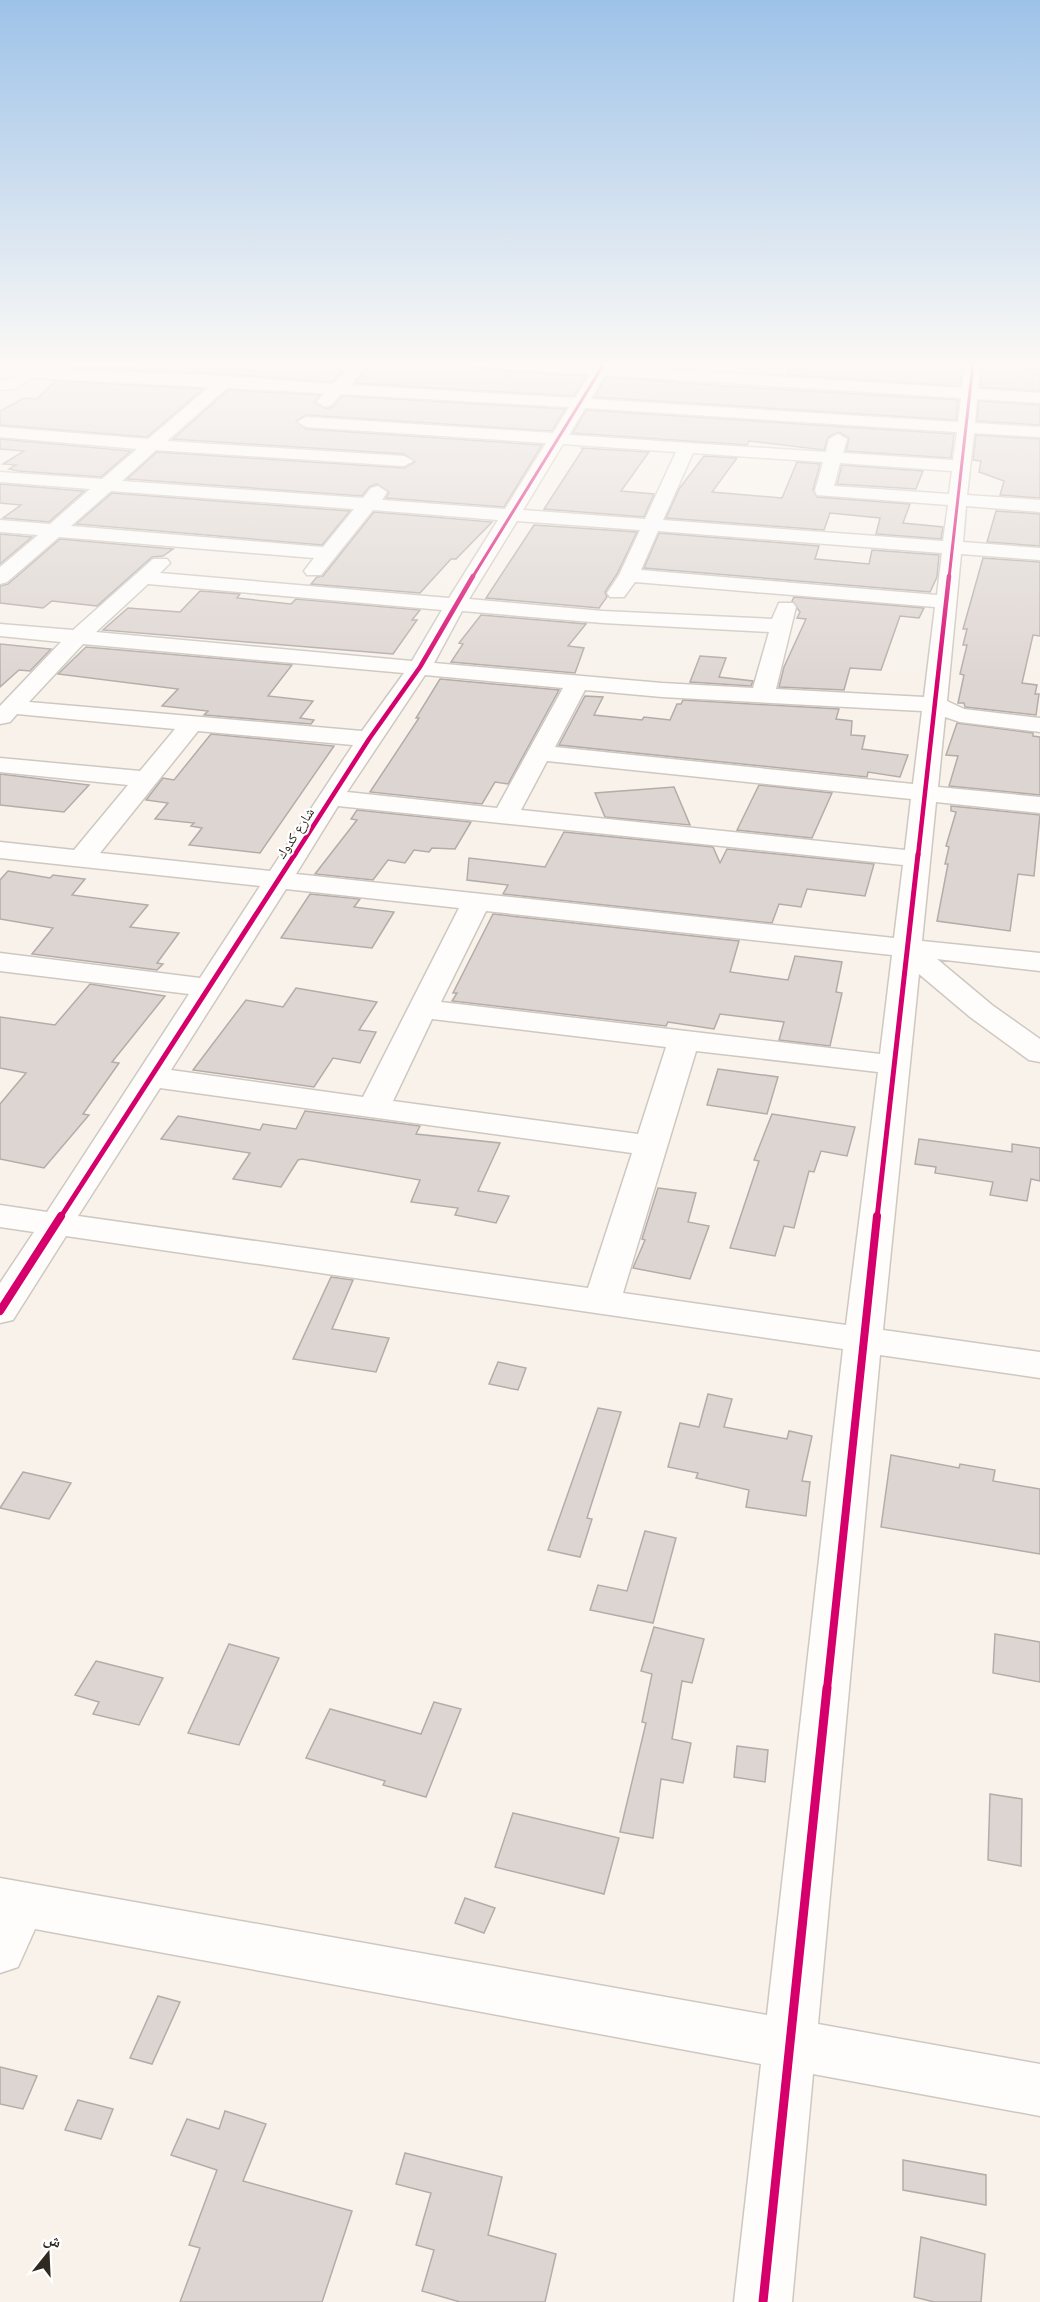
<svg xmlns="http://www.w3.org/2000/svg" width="1040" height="2302" font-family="Arial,'Noto Naskh Arabic',sans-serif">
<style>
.building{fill:#ddd5d1;stroke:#b4aca8;stroke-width:1.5}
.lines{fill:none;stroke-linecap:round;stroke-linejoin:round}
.minor-casing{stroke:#cec8c1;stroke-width:3}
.minor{fill:#fefdfc;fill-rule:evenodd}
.cycleway-far4-casing{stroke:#fff;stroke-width:5}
.cycleway-far3-casing{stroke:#fff;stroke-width:8}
.cycleway-far2-casing{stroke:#fff;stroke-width:9}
.cycleway-far1-casing{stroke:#fff;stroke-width:11}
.cycleway-casing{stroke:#fff;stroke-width:13}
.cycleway-far4{stroke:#d6006c;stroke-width:3}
.cycleway-far3{stroke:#d6006c;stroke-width:4.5}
.cycleway-far2{stroke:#d6006c;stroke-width:5}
.cycleway-far1{stroke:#d6006c;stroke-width:8}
.cycleway{stroke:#d6006c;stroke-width:9}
.labels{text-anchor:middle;stroke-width:4.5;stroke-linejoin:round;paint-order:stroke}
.far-street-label{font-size:14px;fill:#302922;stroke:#fff}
</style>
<rect width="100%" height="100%" fill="#f8f2eb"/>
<!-- building -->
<path class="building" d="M146 364 252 366 350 364 332 382 225 374 69 367H142Z
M371 364 482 367 504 371 586 376 574 396 355 383Z
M789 364H963L960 386 788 375Z
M983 364H1032L1030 370 1038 371 1040 375V391L981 387Z
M606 377 725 386 958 400 956 420 595 397Z
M55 381 203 389 147 437 0 425V411L24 398 37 399Z
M228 390 320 395 315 402 326 409 333 407 342 396 565 409 552 431 306 415 296 421 306 429 542 445 504 507 386 498 389 492 377 484 369 487 362 496 127 479 157 452 404 468 415 462 404 454 173 439Z
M979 401 1040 405V425L977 421Z
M586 410 954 434 951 458 846 451 849 438 839 432 828 437 824 450 749 441 747 445 573 433Z
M976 435 1040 439V498L1000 495 1004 481 979 472 981 461 973 460Z
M0 439 131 451 101 477 18 471 9 469 16 465 3 464 24 451 0 449Z
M581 448 649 452 621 491 654 494 644 517 544 509 583 449Z
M704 456 737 458 712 492 782 498 797 462 820 464 813 490 817 497 910 504 903 523 943 527 941 539 876 534 880 518 830 513 824 530 666 518 679 489Z
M842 465 923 471 916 489 837 484Z
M0 484 84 491 49 522 3 518 21 505 0 503Z
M112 493 350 511 322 545 76 524Z
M996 511 1040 514V546L987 542Z
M374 512 492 522 456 559H451L420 593 311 584 317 577 323 576Z
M534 525 637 532 617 574 605 592 607 597 599 608 486 598Z
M659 533 819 546 815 559 869 564 872 550 939 555 937 577 930 592 644 568Z
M0 534 32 537 0 564Z
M60 539 173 549 163 556 152 557 97 606 52 601 43 608 0 603V586L8 584Z
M983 558 1040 562V636L1033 635 1022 683 1037 685 1035 694H1039L1036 715 965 707 964 703H958L964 675 960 674 967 645H963L967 629H963Z
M200 591 240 594 237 598 291 604 296 599 420 610 412 620H417L393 654 103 630 128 608 180 612Z
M794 597 924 608 919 618 900 616 881 670 850 668 844 690 779 687 784 667 806 619 797 618 800 612 792 601Z
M481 615 586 624 568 646 584 648 575 673 451 662 463 644 459 643Z
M0 644 51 649 30 671 19 670 0 687Z
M86 647 292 665 268 696 313 701 300 718 314 720 311 724 204 715 208 711 162 706 178 689 58 674Z
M700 656 726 658 719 677 753 681 751 686 690 682Z
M440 679 559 690 508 784 495 782 482 804 370 792 419 718H416Z
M585 696 603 697 594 715 642 720 644 717 670 720 677 704H681L683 700 839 709 836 719 852 721 851 735 865 736 862 749 908 755 900 777 868 772 867 777 559 745Z
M957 723 1033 733V736L1040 737V795L949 786 958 756 946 755Z
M211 734 334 746 260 853 189 845 202 828 191 826 194 823 155 819 168 803 146 800 163 778 174 780Z
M0 774 33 778 89 785 64 812 0 805Z
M759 785 832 793 812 838 737 830Z
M674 787 690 825 605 817 595 793Z
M951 806 1040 815 1034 876 1018 874 1010 931 937 921 948 864H945L949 847 946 846 956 812 951 811Z
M357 810 471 822 455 849 432 848 429 852 414 850 405 863 388 860 373 880 315 874 357 820 351 819Z
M564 832 713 847 720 863 727 849 874 864 865 896 807 889 801 907 779 904 772 923 503 894 508 885 467 880 469 858 545 867Z
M8 871 50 878 53 875 85 879 72 895 148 905 130 927 179 933 157 963 163 964 157 970 32 954 53 928 0 919V880Z
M310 894 360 899 354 907 394 912 372 948 281 938Z
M493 914 739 941 730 972 788 980 795 956 842 962 836 992 842 993 830 1046 779 1040 784 1022 720 1014 714 1029 668 1022 666 1026 452 1001 457 993H453Z
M90 984 165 996 112 1062 119 1063 83 1114 89 1115 44 1168 0 1159V1104L26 1073 0 1068V1017L55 1025Z
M296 988 377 1002 359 1030 376 1032 360 1063 333 1058 314 1087 193 1070 246 1000 283 1007Z
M718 1069 778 1077 767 1114 707 1105Z
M305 1111 420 1126 416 1134 500 1143 478 1191 509 1196 496 1223 455 1215 458 1208 411 1202 420 1180 302 1159 298 1160 281 1187 233 1179 250 1153 161 1139 178 1116 260 1130 263 1124 296 1129Z
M772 1114 855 1127 847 1156 821 1151 814 1172 809 1171 794 1228 784 1226 775 1256 730 1248 759 1161 754 1160Z
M919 1139 1012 1152V1144L1040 1148V1181L1031 1179 1027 1201 990 1195 993 1182 935 1173 936 1167 915 1164Z
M658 1188 696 1193 688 1222 709 1226 690 1279 633 1268 645 1240 642 1239Z
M331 1277 353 1280 332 1329 389 1338 376 1372 293 1359Z
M498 1362 526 1368 518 1390 489 1384Z
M708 1394 732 1399 724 1427 787 1439 789 1431 812 1436 802 1481 810 1482 806 1516 746 1507 749 1490 696 1478 698 1473 668 1467 680 1423 699 1427Z
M598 1408 621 1412 587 1518 592 1519 580 1557 548 1550Z
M891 1455 959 1468 960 1464 995 1470 993 1481 1040 1489V1554L881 1527Z
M23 1472 71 1483 49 1519 0 1508Z
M645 1531 676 1538 653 1623 590 1610 598 1585 627 1591Z
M654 1627 704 1639 692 1683 682 1681 672 1739 691 1743 683 1783 661 1779 653 1838 620 1832 646 1723 642 1722 652 1674 641 1671Z
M995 1634 1040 1642V1682L993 1673Z
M229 1644 279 1658 239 1745 188 1733Z
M96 1661 163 1678 139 1725 93 1714 99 1702 75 1695Z
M434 1702 461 1709 426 1797 383 1785 385 1781 306 1758 330 1709 421 1734Z
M737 1746 768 1750 765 1782 734 1777Z
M990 1794 1022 1799 1021 1866 988 1860Z
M513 1813 619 1838 604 1894 495 1867Z
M465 1898 495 1908 484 1933 455 1923Z
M158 1996 180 2002 152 2064 130 2058Z
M0 2067 37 2076 23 2109 0 2104Z
M78 2100 113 2109 101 2139 65 2130Z
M225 2111 266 2124 243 2181 352 2211 322 2302H180L200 2248 189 2245 217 2170 171 2155 187 2119 219 2129Z
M405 2153 502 2177 488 2235 556 2254 545 2302H460L422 2291 434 2250 416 2245 431 2193 396 2184Z
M903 2160 986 2175V2205L903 2190Z
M921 2237 985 2254 981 2302H934L914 2297Z"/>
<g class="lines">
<defs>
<path id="minor" d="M353 364H369L350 385 575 398 590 374 504 369 496 364H612L611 366 962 388 965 364H981L978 389 1040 393V403L977 399 975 423 1040 427V437L974 433 967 495 1040 500V512L966 506 963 542 1040 548V560L961 554 947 701 964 709 1040 718V732L960 722 945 717 938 787 1040 797V813L936 802 922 941 1040 953V971L937 959 992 1005 1040 1039V1062L1029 1060 970 1017 919 974 883 1330 1040 1352V1378L880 1355 818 2024 1040 2064V2116L813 2074 792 2302H734L761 2064 35 1929 18 1967 0 1973V1878L767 2015 843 1349 66 1236 13 1320 0 1323V1283L34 1232 0 1227V1205L47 1212 189 994 0 971V953L200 978 260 886 0 858V842L74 850 128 785 0 772V758L140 771 175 729 17 714 10 722 0 724V706L61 642 0 636V624L73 630 153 559H167L170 563 160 573 449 598 498 520 373 510 321 575H307L304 571 314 558 59 537 7 582 0 584V567L38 535 0 532V520L50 524 90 489 0 482V472L102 479 137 449 0 437V427L148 439 209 387 32 378 14 389 0 390V380L5 381 29 368 225 376 333 384ZM605 375 961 398 958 422 591 399ZM227 388 324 393 317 402 325 407 331 405 341 394 569 407 553 433 306 417 298 422 306 427 546 443 505 509 382 500 387 492 378 486 371 488 363 498 122 481 156 450 404 466 413 461 404 456 167 441ZM585 408 957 432 953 460 843 453 847 439 838 434 829 439 826 452 569 435ZM563 444 676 452 645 519 523 510ZM693 453 823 462 815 491 817 495 948 505 943 541 663 520ZM840 463 952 471 949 494 834 486ZM111 491 354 509 323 547 71 526ZM517 521 640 530 619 575 607 593 610 597H624L635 582 935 607 924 697 776 689 796 607 793 603H779L772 619 603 611 469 599ZM658 531 942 553 937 595 641 570ZM148 584 442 610 412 661 96 632ZM462 611 603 623 769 632 753 688 662 683 434 663ZM83 644 404 673 362 731 29 702ZM425 675 563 688 497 808 347 792ZM585 690 662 697 922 711 913 784 555 747ZM198 731 353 745 270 871 100 853ZM547 761 911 799 905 850 521 810ZM338 806 903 865 894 938 296 874ZM286 889 459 908 363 1097 171 1070ZM486 911 892 955 880 1054 441 1002ZM432 1019 666 1047 638 1134 393 1101ZM696 1051 878 1072 846 1325 623 1293ZM160 1088 632 1153 588 1288 78 1216Z"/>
</defs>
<!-- minor casing -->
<use href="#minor" class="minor-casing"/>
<!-- minor -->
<use href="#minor" class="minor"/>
<defs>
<path id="cycleway-far4" d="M472 578 604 364
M949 578 973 364"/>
<path id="cycleway-far3" d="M294 856 369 739 420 667 473 576
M918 856 949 576"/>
<path id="cycleway-far2" d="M60 1218 295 854
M877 1218 918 854"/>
<path id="cycleway-far1" d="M0 1311 61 1216
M827 1689 877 1216"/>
<path id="cycleway" d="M763 2302 827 1688"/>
</defs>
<!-- cycleway-far4 casing -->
<use href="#cycleway-far4" class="cycleway-far4-casing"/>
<!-- cycleway-far3 casing -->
<use href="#cycleway-far3" class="cycleway-far3-casing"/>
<!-- cycleway-far2 casing -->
<use href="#cycleway-far2" class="cycleway-far2-casing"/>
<!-- cycleway-far1 casing -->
<use href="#cycleway-far1" class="cycleway-far1-casing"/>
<!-- cycleway casing -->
<use href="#cycleway" class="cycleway-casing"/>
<!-- cycleway-far4 -->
<use href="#cycleway-far4" class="cycleway-far4"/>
<!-- cycleway-far3 -->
<use href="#cycleway-far3" class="cycleway-far3"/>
<!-- cycleway-far2 -->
<use href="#cycleway-far2" class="cycleway-far2"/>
<!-- cycleway-far1 -->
<use href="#cycleway-far1" class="cycleway-far1"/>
<!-- cycleway -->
<use href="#cycleway" class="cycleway"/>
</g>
<!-- sky -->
<linearGradient id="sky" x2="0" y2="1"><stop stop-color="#9dc2e8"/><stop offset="0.53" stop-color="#fcf9f6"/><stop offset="1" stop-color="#fcf9f6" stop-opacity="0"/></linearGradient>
<rect width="1040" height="686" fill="url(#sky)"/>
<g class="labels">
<!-- far-street labels -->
<g class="far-street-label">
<text transform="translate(295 833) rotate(-57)" y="5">شارع كدوك</text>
</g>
</g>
<!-- north arrow -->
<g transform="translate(48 2254) rotate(18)" stroke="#ffffff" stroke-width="4.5" paint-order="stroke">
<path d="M0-4.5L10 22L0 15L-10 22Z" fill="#302922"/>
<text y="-9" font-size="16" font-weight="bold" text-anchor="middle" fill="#302922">ش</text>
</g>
</svg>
